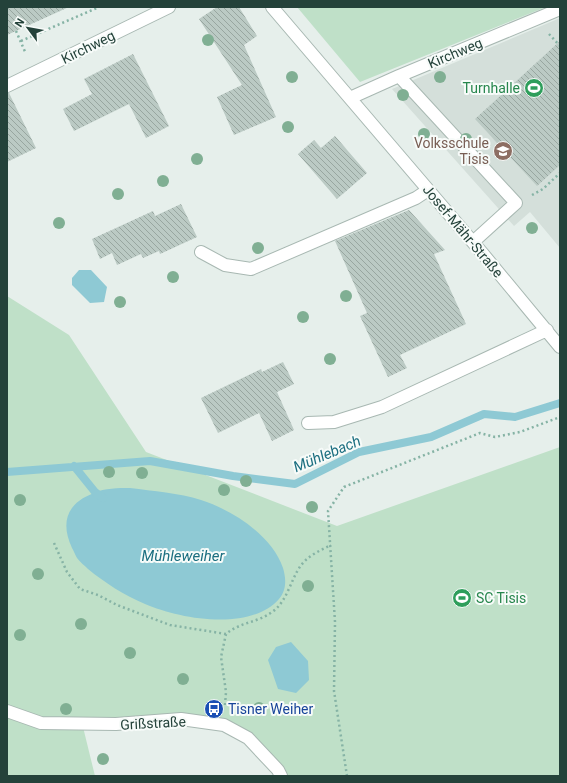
<svg xmlns="http://www.w3.org/2000/svg" width="567" height="783" font-family="Roboto,sans-serif">
<style>
.built{fill:#d4dfda}
.green{fill:#bfe0c8}
.water{fill:#8ec9d4}
.lines{fill:none;stroke-linecap:round;stroke-linejoin:round}
.stream{stroke:#8ec9d4;stroke-width:8}
.building{fill:url(#building-back-hatch)}
.minor-casing{stroke:#a8b8b2;stroke-width:14}
.path{stroke:#86b3a5;stroke-width:2.5;stroke-dasharray:2 3;stroke-linecap:butt}
.minor{stroke:#fff;stroke-width:12}
.tree{fill:#80af93}
.labels{text-anchor:middle;stroke-width:4;stroke-linejoin:round;paint-order:stroke}
.street-label{font-size:14px;fill:#24423a;stroke:#f7fbf9}
.leisure-label{font-size:14px;fill:#27864d;stroke:#f7fbf9;text-anchor:end}
.education-label{font-size:14px;fill:#785e54;stroke:#f7fbf9;text-anchor:end}
.transit-label{font-size:14px;fill:#164399;stroke:#f7fbf9;text-anchor:start}
.water-label{font-size:15px;font-style:italic;fill:#1c6f80;stroke:#f7fbf9}
</style>
<defs>
<pattern id="building-back-hatch" width="6" height="6" patternUnits="userSpaceOnUse"><rect width="6" height="6" fill="#bbcac4"/><path d="M-1 5l2 2M0 0l6 6M5-1l2 2" fill="none" stroke="#98a6a0"/></pattern>
</defs>
<rect width="100%" height="100%" fill="#e6efeb"/>
<!-- built -->
<path class="built" d="M560 18V248L530 212 514 226 392 89Z"/>
<!-- green -->
<path class="green" d="M297 7H546L360 82Z
M7 296 69 335 146 452 337 526 560 447V776H285L281 768 221 726 182 717 83 727 95 776H7Z"/>
<!-- water -->
<path class="water" d="M79 270H91L107 287 104 302 90 303 72 285V278Z
M130 488C153 491 179 493 201 500 232 510 272 535 283 568 286 578 287 590 279 599 250 632 180 619 145 604 124 595 105 583 88 569 85 566 80 562 77 558 75 555 74 551 72 548 60 522 67 503 94 493 105 488 118 488 130 488Z
M291 642 308 661 309 680 296 693 278 689 268 660 276 647Z"/>
<g class="lines">
<!-- stream -->
<path class="stream" d="M74 466 95 492 103 498
M7 472 150 461 233 476 295 484 359 452 431 437 484 414 515 417 560 403"/>
</g>
<!-- building -->
<path class="building" d="M7 7H69L7 35Z
M217 7H239L257 36 244 45 276 117 234 135 217 97 242 85 199 19Z
M560 41V165L537 186 475 119Z
M133 54 169 126 146 138 129 104 74 131 63 109 92 94 84 79Z
M7 93H9L36 148 7 162Z
M335 136 367 173 337 199 298 154 314 140 321 148Z
M181 204 197 237 160 254 159 251 143 258 141 254 117 265 112 253 100 259 92 239 153 211 155 216Z
M409 210 445 250 434 254 466 324 400 355 407 368 388 377 360 316 367 313 335 241Z
M283 362 294 384 277 392 294 430 272 441 259 413 218 433 201 398 261 369 262 372Z"/>
<g class="lines">
<defs>
<path id="minor" d="M272 7 483 254 560 347
M399 76 516 203 473 242
M7 86 169 7
M350 98 399 76 560 9
M201 252 225 265 251 269 416 198 428 190
M308 423 334 422 382 407 547 330
M7 711 41 723 116 724 181 719 224 725 248 738 278 770 281 776"/>
</defs>
<!-- minor casing -->
<use href="#minor" class="minor-casing"/>
<!-- path -->
<path class="path" d="M16 31 26 54
M549 34 560 46
M21 41 99 7
M532 195 543 189 560 173
M54 543 67 572 80 589 98 595 117 605 170 625 226 634C240 622 257 623 272 612 290 600 291 572 307 559 314 553 323 549 331 545
M225 705 226 692 221 657 226 634
M347 776 334 691 335 622 328 511 344 487 480 433 495 437 520 432 560 417"/>
<!-- minor -->
<use href="#minor" class="minor"/>
</g>
<!-- trees -->
<g class="tree">
<circle cx="208" cy="40" r="6"/>
<circle cx="292" cy="77" r="6"/>
<circle cx="440" cy="77" r="6"/>
<circle cx="403" cy="95" r="6"/>
<circle cx="288" cy="127" r="6"/>
<circle cx="424" cy="134" r="6"/>
<circle cx="466" cy="139" r="6"/>
<circle cx="197" cy="159" r="6"/>
<circle cx="163" cy="181" r="6"/>
<circle cx="118" cy="194" r="6"/>
<circle cx="59" cy="223" r="6"/>
<circle cx="532" cy="228" r="6"/>
<circle cx="258" cy="248" r="6"/>
<circle cx="173" cy="277" r="6"/>
<circle cx="346" cy="296" r="6"/>
<circle cx="120" cy="302" r="6"/>
<circle cx="303" cy="317" r="6"/>
<circle cx="330" cy="359" r="6"/>
<circle cx="109" cy="472" r="6"/>
<circle cx="142" cy="473" r="6"/>
<circle cx="246" cy="481" r="6"/>
<circle cx="224" cy="490" r="6"/>
<circle cx="20" cy="500" r="6"/>
<circle cx="312" cy="507" r="6"/>
<circle cx="38" cy="574" r="6"/>
<circle cx="308" cy="586" r="6"/>
<circle cx="81" cy="624" r="6"/>
<circle cx="20" cy="635" r="6"/>
<circle cx="130" cy="653" r="6"/>
<circle cx="183" cy="679" r="6"/>
<circle cx="259" cy="708" r="6"/>
<circle cx="66" cy="709" r="6"/>
<circle cx="103" cy="759" r="6"/>
</g>
<!-- icons -->
<defs>
<symbol id="stadium-disc" viewBox="-11 -11 22 22"><circle r="9.5" fill="#2e9e5b" stroke="#f7fbf9"/><path d="M0-5a6.5 5 0 1 0 0 10a6.5 5 0 1 0 0-10ZM-3.5-1.8h7v3.6h-7Z" fill="#fff"/></symbol>
<symbol id="school-disc" viewBox="-11 -11 22 22"><circle r="9.5" fill="#8d6e63" stroke="#f7fbf9"/><path d="M0-5L7-2L0 1L-7-2ZM-4 1L0 2.5L4 1V4Q0 6-4 4Z" fill="#fff"/></symbol>
<symbol id="bus-disc" viewBox="-11 -11 22 22"><circle r="9.5" fill="#1a4fb4" stroke="#f7fbf9"/><path d="M-5-6H5V4H4V6H2V4H-2V6H-4V4H-5ZM-3.5-4V0h7V-4ZM-3.5 1.2v1.5H-2V1.2ZM2 1.2v1.5H3.5V1.2Z" fill="#fff"/></symbol>
</defs>
<g fill-rule="evenodd">
<use href="#stadium-disc" x="523" y="77" width="22" height="22"/>
<use href="#school-disc" x="492" y="140" width="22" height="22"/>
<use href="#stadium-disc" x="451" y="587" width="22" height="22"/>
<use href="#bus-disc" x="203" y="698" width="22" height="22"/>
</g>
<g class="labels">
<!-- street labels -->
<g class="street-label">
<text transform="translate(88 47) rotate(-26)" y="5">Kirchweg</text>
<text transform="translate(455 53) rotate(-23)" y="5">Kirchweg</text>
<text transform="translate(463 231) rotate(50)" y="5">Josef-Mähr-Straße</text>
<text transform="translate(153 723) rotate(-3)" y="5">Grißstraße</text>
</g>
<!-- leisure labels -->
<g class="leisure-label">
<text x="520" y="93">Turnhalle</text>
<text x="476" y="603" text-anchor="start">SC Tisis</text>
</g>
<!-- education labels -->
<g class="education-label">
<text x="489" y="148">Volksschule<tspan x="489" dy="16">Tisis</tspan></text>
</g>
<!-- transit labels -->
<g class="transit-label">
<text x="228" y="714">Tisner Weiher</text>
</g>
<!-- water labels -->
<g class="water-label">
<text transform="translate(327 454) rotate(-23)" y="5">Mühlebach</text>
<text x="183" y="561">Mühleweiher</text>
</g>
</g>
<!-- border -->
<rect width="567" height="783" fill="none" stroke="#24423a" stroke-width="16"/>
<!-- north arrow -->
<g transform="translate(28 28) rotate(302)" stroke="#f7fbf9" stroke-width="3" paint-order="stroke">
<path d="M0-3L7 15L0 10L-7 15Z" fill="#24423a"/>
<text y="-6" font-size="11" font-weight="bold" text-anchor="middle" fill="#24423a">N</text>
</g>
</svg>
